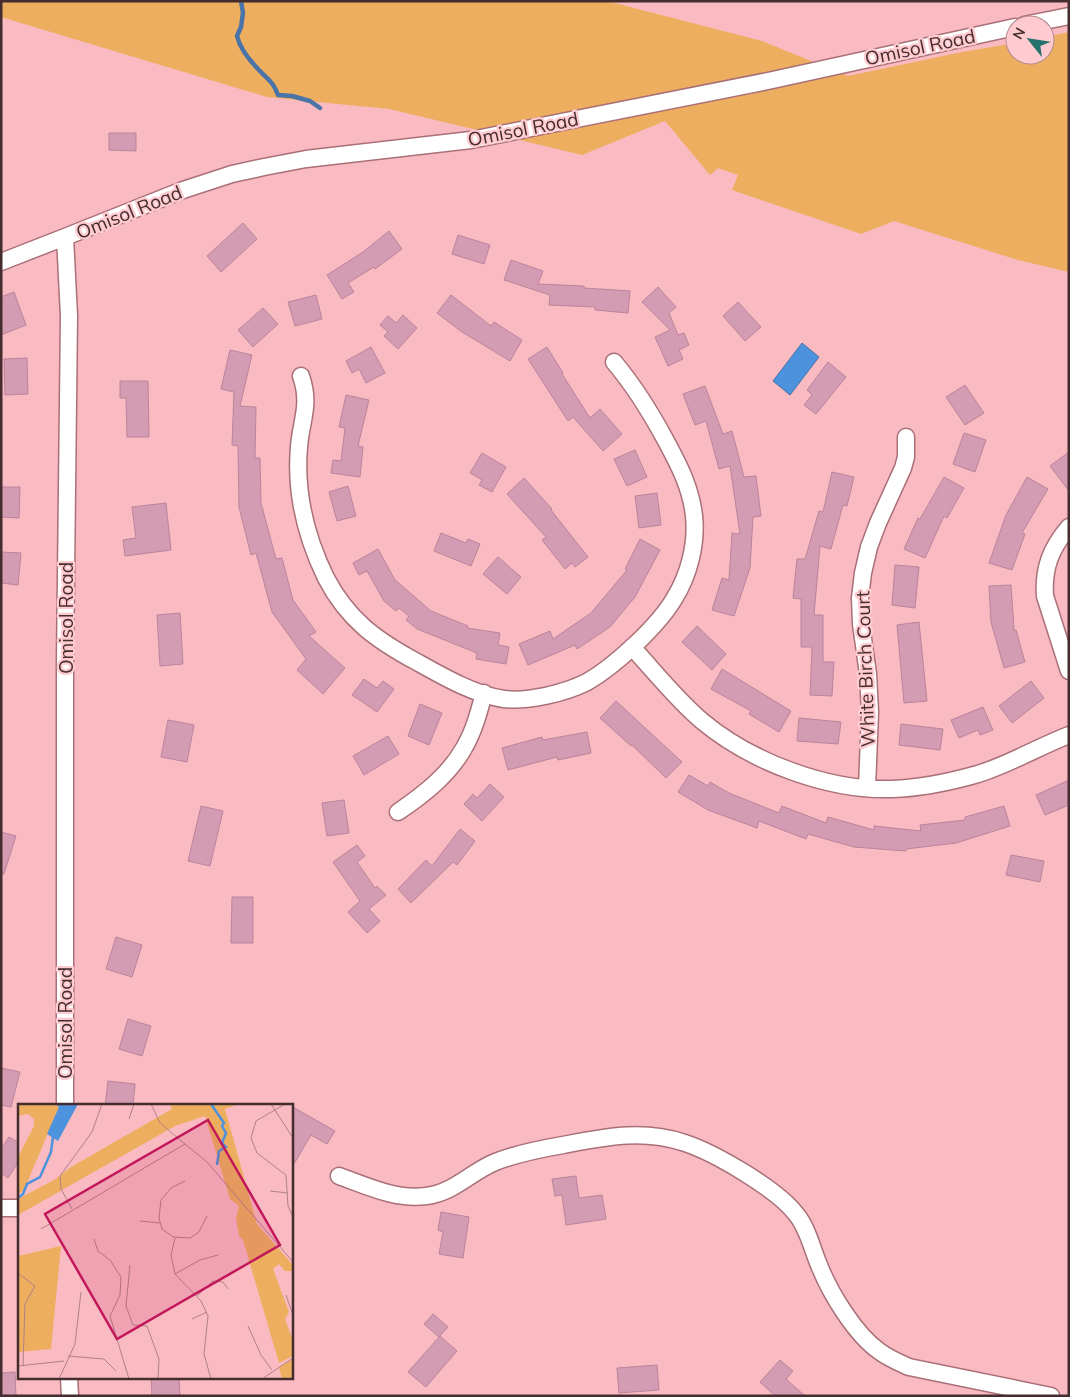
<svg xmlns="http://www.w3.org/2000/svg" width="1070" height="1397" font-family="Mulish,sans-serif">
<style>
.green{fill:#edaf5f}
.water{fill:#4c92dc;stroke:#4a73a8}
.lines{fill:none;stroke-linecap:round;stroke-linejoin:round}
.stream{stroke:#4a73a8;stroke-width:4.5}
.building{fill:#d49cb3;stroke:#ba849b}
.minor-casing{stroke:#aa7077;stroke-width:19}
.minor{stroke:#fff;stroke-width:16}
.labels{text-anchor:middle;stroke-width:4.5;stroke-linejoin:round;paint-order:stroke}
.street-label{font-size:19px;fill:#442c2f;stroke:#ffcbd0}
.inset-river{fill:none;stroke:#4c92dc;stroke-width:2.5}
.inset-road{fill:none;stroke:#b18187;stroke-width:1}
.view{fill:#c2185b;fill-opacity:0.15;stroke:#c2185b;stroke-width:2.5}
.inset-edge{fill:none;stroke:#442c2f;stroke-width:2.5}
</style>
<rect width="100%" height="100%" fill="#f9bac1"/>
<!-- green -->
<path class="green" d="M1 1H607L762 41 848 76 962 52 1015 43V55H1045V37L1069 32V272L1018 260 894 221 861 234 732 190 738 175 718 168 710 175 665 121 582 155 389 109 267 97 1 17Z"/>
<!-- water -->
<path class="water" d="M802 343 819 357 790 395 773 381Z"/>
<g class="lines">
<!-- stream -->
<path class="stream" d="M241 1 243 13 241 27 237 36C240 48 250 61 259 70 268 80 273 81 278 95L292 96 310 101 320 108"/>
</g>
<!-- building -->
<path class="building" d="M109 133H136V151L109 150Z
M243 223 257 239 221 272 207 256Z
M389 231 402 249 375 269 374 267 348 283 354 292 342 299 327 275 363 252Z
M458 235 490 245 484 264 452 254Z
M511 260 543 271 538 284 584 286V288L630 291 628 313 595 310V307L549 305 550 295 504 280Z
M658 287 676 307 669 313 678 335 684 333 689 345 679 350 683 359 668 366 655 337 670 330 642 302Z
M14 292 26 325 1 335V297Z
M316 295 322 319 295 326 288 302Z
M451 295 491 326 494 322 522 340 510 361 462 332 437 313Z
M738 302 761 327 745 341 723 316Z
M263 308 278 324 253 347 238 330Z
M403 315 417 328 398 349 384 336 388 332 380 325 388 316 396 323Z
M371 347 385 373 366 383 359 369 352 373 346 361Z
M547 347 563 373 562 374 590 418 600 409 622 434 603 451 573 417 568 421 528 359Z
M230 350 252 355 240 406 256 407 255 458H260L261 503 276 559 282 558 293 600 316 632 309 636 345 668 323 694 297 670 306 659 272 612 256 553 251 555 239 507 238 446 232 445 234 392 221 389Z
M27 358 28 394 5 395 4 359Z
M828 362 846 377 816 414 804 405 812 395 807 390Z
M120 381H148L149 437H127L126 398H120Z
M965 385 984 413 965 425 946 397Z
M705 386 723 434 732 431 744 477 756 476 761 516 753 517 750 568 734 616 712 610 722 578 729 580 732 533 740 534 730 466 719 469 706 421 695 425 683 394Z
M346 395 369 400 358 446 363 447 360 477 331 473 333 460 341 461 345 428 339 427Z
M964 433 986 440 975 472 953 464Z
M635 450 647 477 627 486 614 459Z
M1069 452V491L1050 466Z
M482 453 506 467 492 492 479 485 482 480 470 473Z
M832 472 854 477 847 506 843 505 831 549 820 546 814 615H823V662H834L832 696 810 695 812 647H801V599L793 598 797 559H805L819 511 823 512Z
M944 477 964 488 947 518 944 516 925 558 904 549 918 518 920 519Z
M1027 477 1048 489 1022 533 1025 534 1012 570 989 563 1006 515Z
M524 478 552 509 551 510 588 557 575 567 572 563 565 569 542 540 546 537 507 494Z
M348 486 356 516 337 521 329 492Z
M1 487H20L19 518 1 517Z
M657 493 661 525 639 528 635 496Z
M166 503 171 550 125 556 123 540 136 538 132 507Z
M441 533 466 543 468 539 480 544 471 566 434 551Z
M640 539 660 550 635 597 610 627 577 649 575 645 528 665 519 644 550 631 553 639 591 613 627 570 625 569Z
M378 549 395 580 431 611 468 626 467 628 500 633 498 645 509 647 506 664 476 659 477 653 417 629 406 620 409 616 399 608 396 611 384 601 367 571 359 575 353 563Z
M1 552 21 553 18 585 1 583Z
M498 557 521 577 507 594 483 574Z
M895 565 919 567 915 608 892 605Z
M1011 585 1014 630H1016L1025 662 1004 668 991 622 989 586Z
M180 613 183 664 160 666 157 615Z
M919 622 927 701 904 703 897 625Z
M697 626 726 654 712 670 682 642Z
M722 669 791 711 779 732 749 714 751 711 711 689Z
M364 679 377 688 383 681 394 689 377 712 352 695Z
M1031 681 1044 698 1012 723 999 706Z
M616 701 682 762 666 778 632 745 631 746 600 718Z
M420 704 442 713 429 745 408 736Z
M983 707 993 730 980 735 978 730 959 738 951 720Z
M799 718 841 722 838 744 797 741Z
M168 720 194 725 187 762 161 757Z
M901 724 943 729 940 750 899 745Z
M587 732 591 753 558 760 557 757 508 770 502 748 542 737 543 740Z
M388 736 399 754 364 775 353 756Z
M689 775 708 786 710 782 729 793 779 813 782 806 826 823 828 817 874 830V826L921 831 920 825 965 820V817L1004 806 1010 826 956 843 906 849V851L854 847 808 834 806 839 759 821 757 828 708 810 678 792Z
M1069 780V805L1045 815 1036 795Z
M490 784 504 797 482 821 464 804 473 794 477 798Z
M344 800 349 833 327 836 322 803Z
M201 806 223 811 210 866 188 861Z
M460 829 475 841 457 865 453 862 411 903 398 889 426 860 432 866Z
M1 832 16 836 4 874H1Z
M357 845 365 856 357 862 375 888 377 886 386 895 369 909 380 921 367 933 348 912 360 901 333 862Z
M1011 855 1044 861 1040 882 1006 875Z
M232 897H253V943H231Z
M116 937 142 945 132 977 106 969Z
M128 1019 151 1026 142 1056 119 1049Z
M1 1068 20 1072 11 1107 1 1105Z
M108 1081 135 1084 133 1106H105Z
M291 1106 335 1131 327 1144 311 1135 291 1169Z
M9 1137 19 1143V1161L8 1178 1 1173V1149Z
M576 1176 579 1198 602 1195 606 1219 566 1225 562 1195 555 1196 552 1179Z
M441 1212 469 1217 463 1258 439 1254 443 1232 438 1230Z
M433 1314 448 1327 439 1337 424 1324Z
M440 1336 457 1351 426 1387 408 1372Z
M780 1360 793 1371 786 1379 805 1396H775L760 1382Z
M657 1365 659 1390 619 1393 617 1368Z
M15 1372 16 1396H1V1373Z
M151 1378H179L180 1396H152Z"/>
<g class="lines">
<defs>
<path id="minor" d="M1024 25 1069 16
M1 262 65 237
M301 376C311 405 301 420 299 447 295 493 306 537 326 578 348 620 376 640 417 662 442 676 475 695 504 699 528 702 565 693 587 682 615 666 658 626 674 599 689 575 697 544 694 516 691 488 679 465 666 441 651 413 635 387 614 362
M1069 527C1051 548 1043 568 1045 596L1069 671
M632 647C655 672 676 699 702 721 751 762 828 791 892 789 921 788 950 782 978 774 1010 764 1038 747 1069 735
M867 788 870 712 868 674 861 624 860 598 863 573 869 547 878 523 903 468 906 457V437
M398 812C423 795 449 775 464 748 474 731 479 712 484 693
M65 1106V662L69 316 65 237 183 190 232 174 264 167 306 159 471 140 768 81 1015 27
M339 1176C367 1186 396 1200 426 1196 453 1193 470 1173 493 1163 514 1154 540 1149 563 1145 606 1137 642 1129 685 1143 715 1153 777 1189 796 1214 808 1228 812 1249 819 1265 830 1293 855 1334 879 1351 888 1358 898 1362 909 1367L1051 1396
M1 1208H19
M69 1378 70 1396"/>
</defs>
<!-- minor casing -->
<use href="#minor" class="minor-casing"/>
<!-- minor -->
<use href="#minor" class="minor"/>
</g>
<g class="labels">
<!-- street labels -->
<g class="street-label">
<text transform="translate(920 47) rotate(-12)" y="7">Omisol Road</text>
<text transform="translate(523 129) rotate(-11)" y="7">Omisol Road</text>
<text transform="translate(129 212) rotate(-22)" y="7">Omisol Road</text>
<text transform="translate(66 618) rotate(-90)" y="7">Omisol Road</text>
<text transform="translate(865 669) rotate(-92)" y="7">White Birch Court</text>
<text transform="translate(65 1023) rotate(-90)" y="7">Omisol Road</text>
</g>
</g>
<!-- overview -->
<g transform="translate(18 1104)">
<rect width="275" height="275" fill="#f9bac1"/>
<path d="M0 0H37L41 3 6 86 0 90V53L16 22V15L10 10 0 12ZM152 0H220L207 5 239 120 275 161V167H267L261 160 255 165 271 208 267 215 275 237V252L261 259 225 136 221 132 218 114 221 102 212 95 187 12 157 22 0 111V95L36 76 53 63 154 5ZM43 142 33 245 0 248V152ZM275 255V275H264L261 263Z" fill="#edaf5f"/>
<path d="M37 0H60L40 37 29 30 41 3Z" fill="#4c92dc"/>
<path class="inset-river" d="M193 0 206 19 204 22 208 29 204 39 208 43 201 47 199 61M0 94 5 90 9 80 22 73 33 48 35 33"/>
<path class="inset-road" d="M133 0 142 19 167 40M253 0 275 34M267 0 238 17 233 34 239 49 268 71 270 102 275 113M111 15 116 0M167 77 153 84 143 96 141 114 144 125 155 133 172 134 181 128 189 112M252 87 270 89M54 105 43 85 42 72 74 28 84 0M122 117 142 119M23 125 167 40 189 58 275 158M157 134 153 151 157 170 183 197 190 212 186 250 193 275M76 135 80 147 92 156 103 173 102 191 92 212 111 275M112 161 108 202 115 221 129 222 141 255 140 275M0 169 17 182 7 200 5 262M157 170 182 156 200 151M268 191 275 211M179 192 195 177 205 178 210 185M174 215 189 208M230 222 243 251 254 266M50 252 86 255 98 267M0 262 46 257M41 275 57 240 63 188M244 275 275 254"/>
<path class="view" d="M190 16 262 141 99 235 27 110Z"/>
<rect width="275" height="275" class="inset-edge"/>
</g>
<!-- border -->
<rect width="1070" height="1397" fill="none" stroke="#442c2f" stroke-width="5"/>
<!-- north arrow -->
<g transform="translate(1030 40) rotate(300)"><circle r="24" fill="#ffcbd0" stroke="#b48b90"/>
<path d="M0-4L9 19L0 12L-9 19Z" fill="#27726f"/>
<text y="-8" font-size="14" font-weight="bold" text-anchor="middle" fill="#442c2f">N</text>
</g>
</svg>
